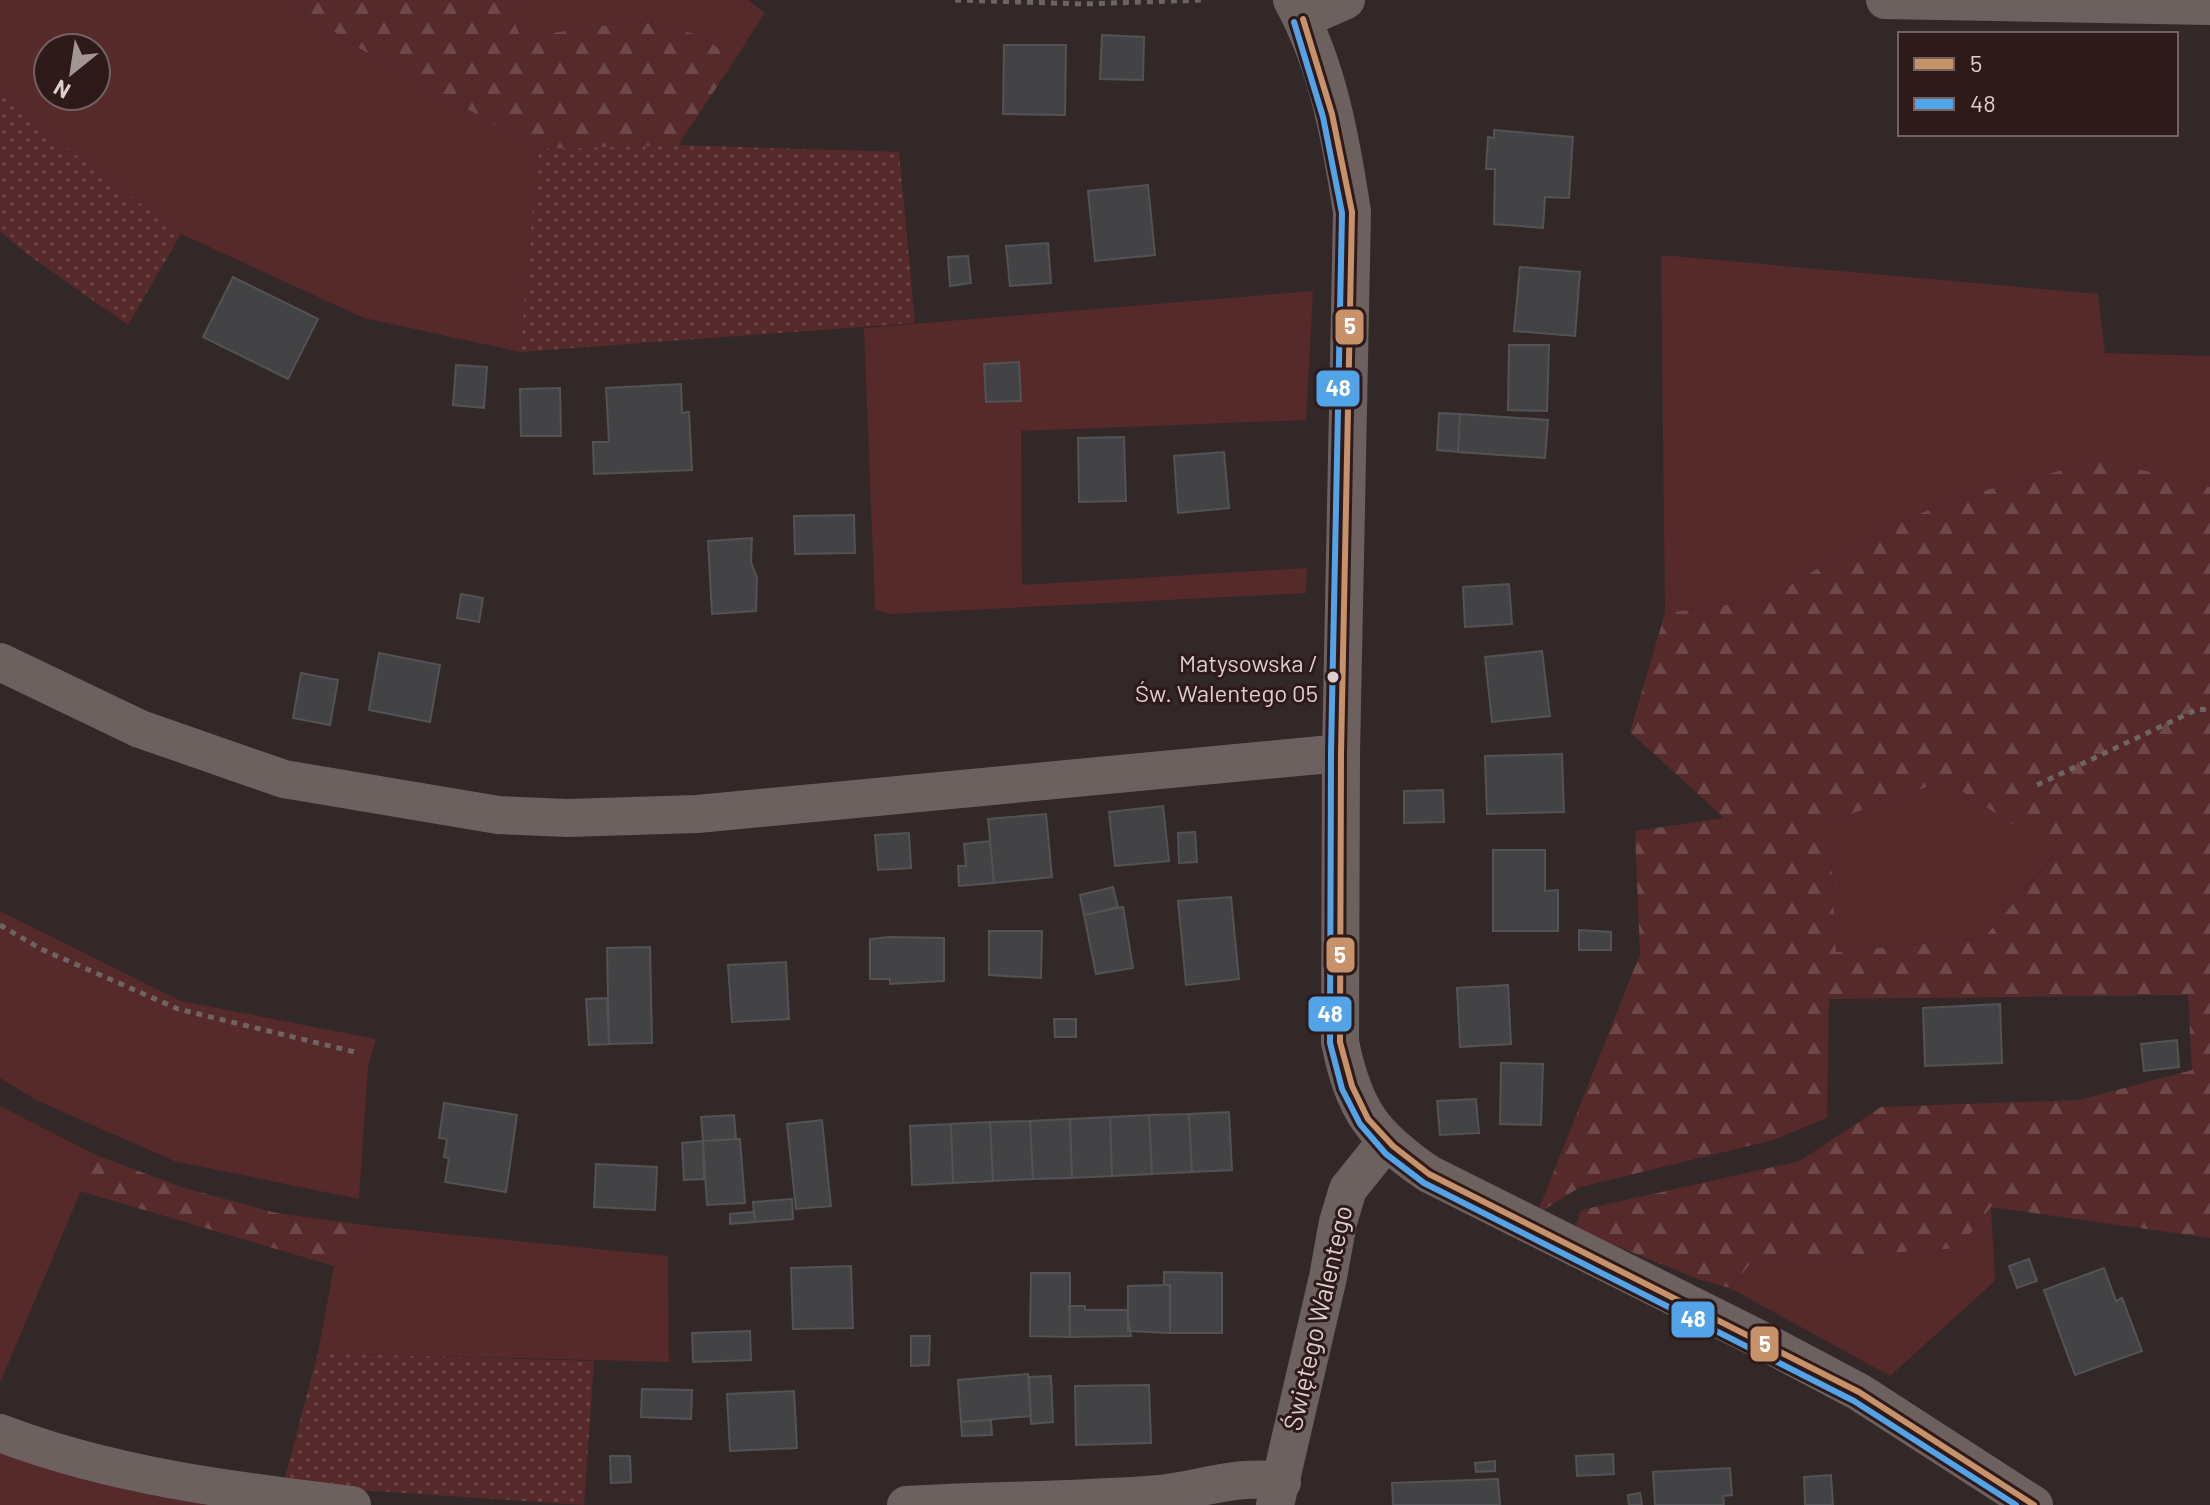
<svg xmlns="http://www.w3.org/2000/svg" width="2210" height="1505" font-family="Barlow,sans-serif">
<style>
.grass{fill:#56292a;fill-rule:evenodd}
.forest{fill:url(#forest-firs);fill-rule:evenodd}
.garden{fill:url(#garden-dots)}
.building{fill:#434244;stroke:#535254;stroke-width:2}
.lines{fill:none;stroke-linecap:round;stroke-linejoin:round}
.path{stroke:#6e6464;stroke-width:5;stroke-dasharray:6 6;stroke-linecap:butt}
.minor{stroke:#6d6160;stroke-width:38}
.bus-1-casing{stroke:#2e1a1a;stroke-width:12}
.bus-2-casing{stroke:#2e1a1a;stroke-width:12}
.bus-1{stroke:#c7916a;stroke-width:6}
.bus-2{stroke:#53a3e8;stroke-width:6}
.bus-dot{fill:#ddcfce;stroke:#2e1a1a;stroke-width:3}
.labels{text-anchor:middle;stroke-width:6;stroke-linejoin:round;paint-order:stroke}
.bus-label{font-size:24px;fill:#ddcfce;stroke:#2e1a1a;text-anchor:end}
.street-label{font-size:26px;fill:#ddcfce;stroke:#2e1a1a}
.line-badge{stroke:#2e1a1a;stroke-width:3}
.badge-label{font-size:22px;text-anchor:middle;font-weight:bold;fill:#fff}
</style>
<defs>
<pattern id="forest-firs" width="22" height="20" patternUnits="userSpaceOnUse" patternTransform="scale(2)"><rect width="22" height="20" fill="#56292a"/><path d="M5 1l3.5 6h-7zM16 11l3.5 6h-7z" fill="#6e4748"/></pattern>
<pattern id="garden-dots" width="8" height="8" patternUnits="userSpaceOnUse" patternTransform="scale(2)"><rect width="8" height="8" fill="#56292a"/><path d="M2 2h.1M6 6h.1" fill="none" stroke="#6e4748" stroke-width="1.8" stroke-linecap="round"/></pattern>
</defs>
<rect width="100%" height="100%" fill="#332828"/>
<!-- grass -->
<path class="grass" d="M0 0H285L359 48 538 149 520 352 364 318 181 234 68 149 0 89ZM48 48H96V96H48Z
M518 0H748L765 13 736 58 695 34 640 21 521 37 507 6Z
M1661 255 2098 294 2105 353 2210 356V487L2089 463 1960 497 1883 529 1766 600 1665 613Z
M1313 291 1306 420 1021 431 1022 585 1307 568 1306 593 889 614 875 609 864 328Z
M1945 780 2056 852 1984 938 1836 952 1829 822Z
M0 911 181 1001 376 1039 368 1067 359 1199 174 1161 36 1100 0 1078Z
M0 1106 96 1155 0 1383Z
M1991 1207 1995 1281 1890 1376 1730 1288 1751 1263 1958 1248Z
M379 1227 668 1256 669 1362 318 1353 334 1266Z
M0 1447 235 1505H0Z"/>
<!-- forest -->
<path class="forest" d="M285 0H518L507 6 521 37 640 21 695 34 736 58 678 145 538 149 359 48Z
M2101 460 2210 487V1238L1991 1207 1959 1248 1751 1263 1730 1288 1698 1279 1575 1229 1581 1210 1800 1161 1881 1107 2079 1100 2192 1070 2188 995 1829 999 1827 1118 1773 1140 1580 1187 1537 1214 1640 954 1635 831 1724 818 1630 732 1665 613 1766 600 1883 529 1960 497ZM1945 780 2056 853 1984 938 1836 952 1829 822Z
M96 1155 181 1187 276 1213 379 1227 334 1266 80 1191Z"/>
<!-- garden -->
<path class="garden" d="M0 89 68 149 181 234 128 325 27 254 0 231Z
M678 145 899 152 915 323 520 352 538 149Z
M318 1353 594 1361 584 1505 283 1485Z"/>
<!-- building -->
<path class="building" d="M1102 35 1144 37 1143 80 1100 79Z
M1004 45H1066L1065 115 1003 114Z
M1494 130 1573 137 1569 198 1545 197 1543 228 1494 224 1495 169H1486L1488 137 1494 138Z
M1148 185 1155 255 1095 261 1088 191Z
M1048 243 1051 283 1010 286 1006 246Z
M968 256 971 283 950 286 948 257Z
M1520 267 1580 272 1575 336 1514 331Z
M233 277 318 319 288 379 203 337Z
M1509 345H1549L1547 411 1508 410Z
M1019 362 1021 401 986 402 984 364Z
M456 365 487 367 484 408 453 405Z
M681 384 682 413 689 412 692 470 594 474 593 442H609L606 388Z
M560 388 561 436H521L520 389Z
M1439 413 1460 414 1458 452 1437 450Z
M1460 414 1548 420 1545 458 1458 452Z
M1124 437 1126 501 1079 502 1078 438Z
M1224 452 1229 508 1178 513 1174 456Z
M854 515 855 553 795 554 794 516Z
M752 538 751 562 757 578 756 611 712 614 708 541Z
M1509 584 1512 624 1465 627 1463 587Z
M461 594 483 598 479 622 457 618Z
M1542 651 1550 716 1492 722 1485 657Z
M379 653 440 665 430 722 369 710Z
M301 673 338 680 330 725 293 718Z
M1562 754 1564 812 1487 814 1485 756Z
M1443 790 1444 822 1404 823V791Z
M1163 806 1169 861 1115 866 1109 812Z
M1046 814 1052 877 994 883 988 819Z
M1195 832 1197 862 1179 863 1178 833Z
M909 833 911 868 878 870 875 835Z
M990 841 994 883 959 886 958 866H966L964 844Z
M1493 850H1545V891L1558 890V931H1493Z
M1113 887 1118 907 1084 915 1080 895Z
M1231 897 1239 979 1186 985 1178 901Z
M1123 907 1133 968 1096 974 1084 915Z
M1579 930 1611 932V950H1579Z
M989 931H1042L1041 978 989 975Z
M890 937 944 938V981L890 984V979H870V939Z
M650 947 652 1043 609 1044 607 948Z
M786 962 789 1019 732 1022 728 965Z
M1508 985 1511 1044 1460 1047 1457 988Z
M607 998 609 1044 589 1045 586 999Z
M2000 1004 2002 1063 1925 1066 1923 1008Z
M1054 1019H1076V1037H1055Z
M2177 1040 2179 1067 2144 1071 2141 1044Z
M1501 1063 1543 1064 1541 1125 1500 1124Z
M1476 1099 1479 1133 1440 1135 1437 1101Z
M444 1103 517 1115 506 1192 445 1182 449 1158 444 1157 447 1139 439 1138Z
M1229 1112 1232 1170 1192 1172 1189 1114Z
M1189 1114 1192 1172 1152 1174 1149 1115Z
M734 1115 736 1139 703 1141 701 1117Z
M1149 1115 1152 1174 1112 1176 1110 1117Z
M1110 1117 1112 1176 1072 1178 1070 1119Z
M1070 1119 1072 1178 1033 1179 1030 1121Z
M822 1120 831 1206 796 1209 787 1124Z
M1030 1121 1033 1179 993 1181 990 1122Z
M990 1122 993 1181 953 1183 951 1124Z
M951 1124 953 1183 912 1185 910 1126Z
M740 1139 745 1203 707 1205 703 1141Z
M703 1141 704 1179 684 1180 682 1143Z
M596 1164 657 1167 655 1210 594 1207Z
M792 1199 793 1219 755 1222 753 1202Z
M754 1212 755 1222 730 1224V1214Z
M2029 1259 2037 1281 2017 1288 2009 1266Z
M851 1266 853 1328 793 1329 791 1268Z
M2104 1268 2116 1301 2122 1298 2142 1351 2075 1375 2044 1290Z
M1164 1272 1222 1273V1333H1170V1285H1164Z
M1031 1273H1070V1337L1030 1336Z
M1170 1285V1333L1128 1331V1286Z
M1069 1306H1085V1310H1127L1131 1336 1070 1337Z
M750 1331 751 1360 693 1362 692 1333Z
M911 1336H930L929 1365 911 1366Z
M1028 1374 1031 1416 961 1422 958 1380Z
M1051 1376 1053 1422 1031 1424 1029 1377Z
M1149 1385 1151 1443 1076 1445 1075 1386Z
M642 1389 692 1390 691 1419 641 1417Z
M794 1391 797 1448 730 1451 727 1394Z
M991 1420 992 1435 962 1436 961 1422Z
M1613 1454 1614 1474 1577 1476 1576 1456Z
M610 1456H630L631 1482 611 1483Z
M1495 1461V1471L1476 1472 1475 1463Z
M1730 1468 1732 1495 1723 1496 1724 1505H1655L1653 1472Z
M1831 1475 1833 1505H1805L1804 1477Z
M1498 1479 1500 1505H1393L1392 1483Z
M1640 1493 1642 1505H1629L1628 1495Z"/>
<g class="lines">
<!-- path -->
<path class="path" d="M955 0 1083 4 1202 0
M2037 785 2198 709 2210 710
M0 925 41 949 178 1009 359 1053"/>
<!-- minor -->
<path class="minor" d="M1292 0C1328 65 1341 140 1352 212L1341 753 1340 1042C1354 1110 1372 1135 1429 1174L1761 1340 1859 1392 2034 1505
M1885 0 2210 6
M1303 19 1346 0
M0 662 140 729 284 779 498 815 567 818 697 814 1341 753
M0 1433C112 1476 234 1491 352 1505
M906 1505C990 1500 1075 1501 1159 1494 1200 1490 1242 1473 1282 1482
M1275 1505 1328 1277 1338 1222 1348 1189 1385 1143"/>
<defs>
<path id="bus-1" d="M1303 19 1332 114 1352 212 1341 753 1340 1042 1352 1086 1368 1119 1393 1146 1429 1174 1859 1392 2034 1505"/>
<path id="bus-2" d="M1294 22 1323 117 1342 213 1331 753 1330 1043 1342 1089 1360 1124 1386 1154 1424 1183 1854 1401 2016 1505"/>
</defs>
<!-- bus-1 casing -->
<use href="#bus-1" class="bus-1-casing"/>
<!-- bus-2 casing -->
<use href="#bus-2" class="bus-2-casing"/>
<!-- bus-1 -->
<use href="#bus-1" class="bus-1"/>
<!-- bus-2 -->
<use href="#bus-2" class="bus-2"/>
</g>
<!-- markers -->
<circle class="bus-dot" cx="1333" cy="677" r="7"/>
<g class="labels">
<!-- bus labels -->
<g class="bus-label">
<text x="1318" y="672">Matysowska /<tspan x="1318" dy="30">Św. Walentego 05</tspan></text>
</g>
<!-- street labels -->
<g class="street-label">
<text transform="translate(1318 1318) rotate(-77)" y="9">Świętego Walentego</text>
</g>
</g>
<g class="line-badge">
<rect x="1334" y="308" width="31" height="38" rx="8" fill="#c7916a"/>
<rect x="1315" y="369" width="46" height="39" rx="8" fill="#53a3e8"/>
<rect x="1325" y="936" width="31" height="38" rx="8" fill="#c7916a"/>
<rect x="1307" y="995" width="46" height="38" rx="8" fill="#53a3e8"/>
<rect x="1670" y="1300" width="46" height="39" rx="8" fill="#53a3e8"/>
<rect x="1749" y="1325" width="31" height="38" rx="8" fill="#c7916a"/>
</g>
<g class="badge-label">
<text x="1350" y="334">5</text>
<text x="1338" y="396">48</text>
<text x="1340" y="963">5</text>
<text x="1330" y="1022">48</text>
<text x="1693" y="1327">48</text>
<text x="1765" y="1352">5</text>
</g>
<!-- legend -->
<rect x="1898" y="32" width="280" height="104" fill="#2e1a1a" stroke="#746262" stroke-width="2"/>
<rect x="1914" y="58" width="40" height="12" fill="#c7916a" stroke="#746262" stroke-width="2"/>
<text x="1970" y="72" font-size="24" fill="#ddcfce">5</text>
<rect x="1914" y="98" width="40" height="12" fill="#53a3e8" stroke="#746262" stroke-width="2"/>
<text x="1970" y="112" font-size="24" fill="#ddcfce">48</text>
<!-- north arrow -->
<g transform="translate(72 72) rotate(210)"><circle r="38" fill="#2e1a1a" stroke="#746262" stroke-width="2"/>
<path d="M0-6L14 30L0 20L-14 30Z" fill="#a29594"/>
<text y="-12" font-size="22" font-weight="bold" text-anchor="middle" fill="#ddcfce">N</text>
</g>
</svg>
